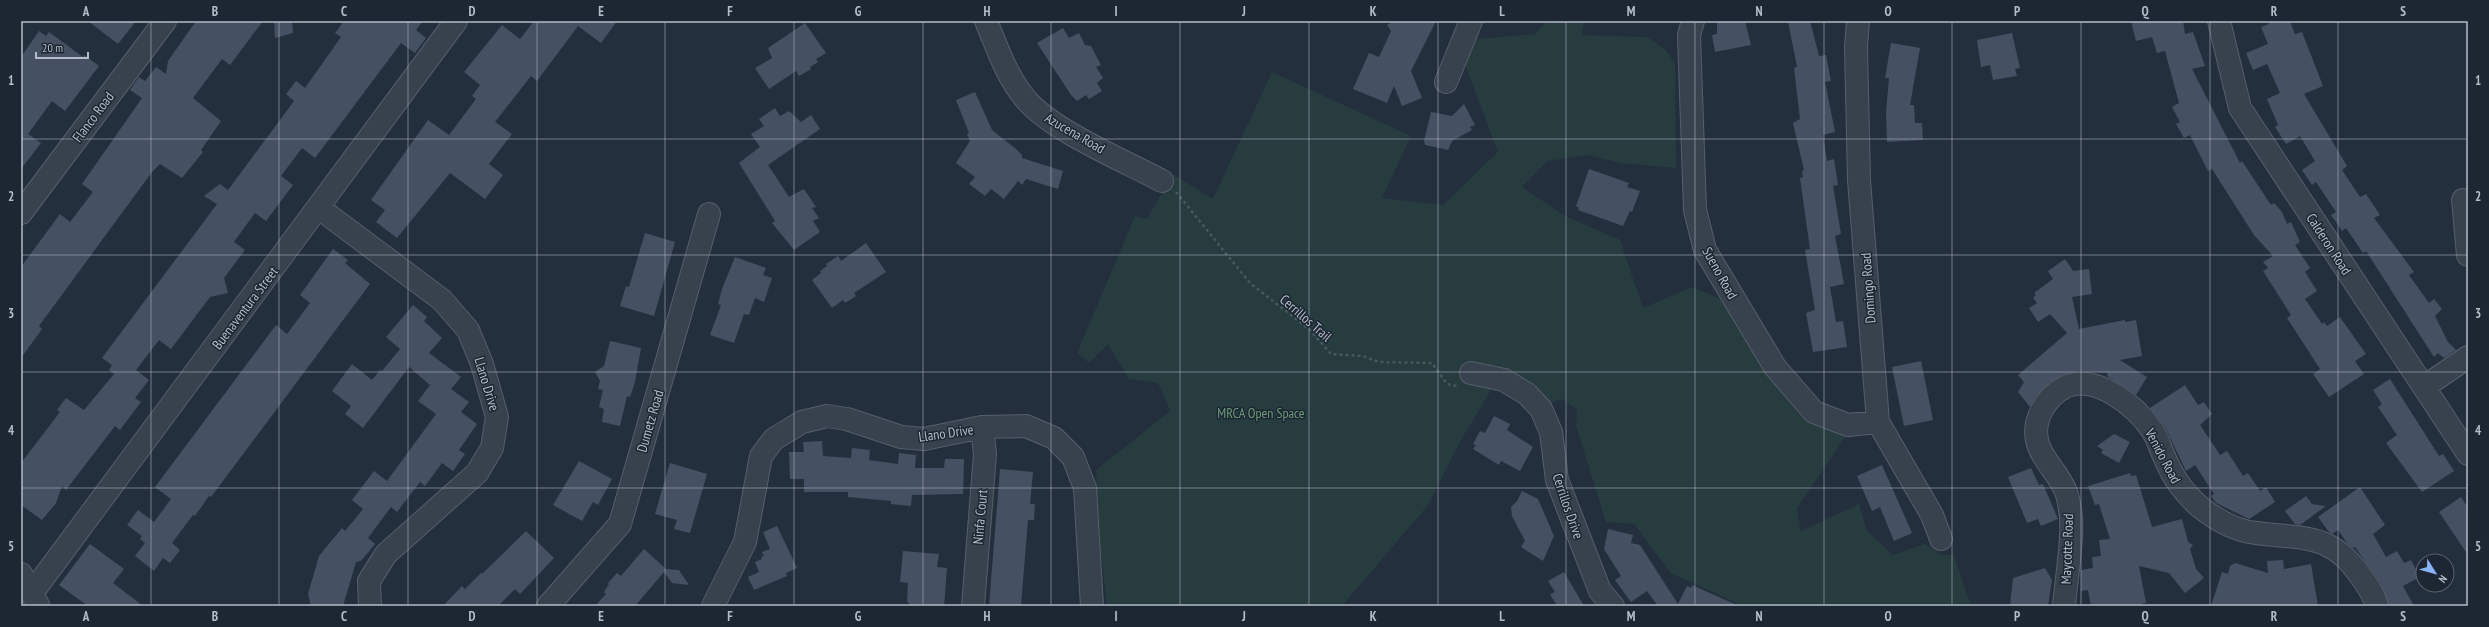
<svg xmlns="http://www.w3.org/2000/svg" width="2489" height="627" font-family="'PT Sans Narrow',sans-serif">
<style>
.green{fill:#263c3f}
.building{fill:#455162}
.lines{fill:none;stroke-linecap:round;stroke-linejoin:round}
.minor-casing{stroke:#565f6c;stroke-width:24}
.path{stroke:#44595c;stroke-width:2.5;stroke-dasharray:3 3;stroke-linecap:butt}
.minor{stroke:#38414e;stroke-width:22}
.grid{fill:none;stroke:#b4bcc9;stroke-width:1;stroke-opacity:0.55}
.labels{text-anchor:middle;stroke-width:3;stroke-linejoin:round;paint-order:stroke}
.street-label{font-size:14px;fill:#b4bcc9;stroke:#1d2633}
.park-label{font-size:14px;fill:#6b9a76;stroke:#1d2633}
.neatline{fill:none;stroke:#b4bcc9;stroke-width:1.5}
.grid-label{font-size:13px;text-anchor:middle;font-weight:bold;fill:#b4bcc9}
</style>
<rect width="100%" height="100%" fill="#242f3e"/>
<!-- green -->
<path class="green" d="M1547 21H1585L1581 35 1647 37 1665 49 1675 63 1676 168 1621 163 1587 155 1547 161 1522 187 1565 216 1620 240 1643 308 1692 287 1726 301 1785 395 1811 416 1846 436 1797 508 1801 531 1859 504 1867 531 1893 555 1924 544 1942 555H1954L1971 606H1743L1671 573 1634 524 1606 522 1576 426 1577 410 1562 399 1546 405 1513 372 1462 366 1459 378 1494 385 1458 445 1428 505 1342 606H1107L1099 535 1096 470 1170 411 1158 383 1129 379 1108 344 1089 363 1077 353 1135 216 1147 219 1173 174 1213 199 1272 72 1411 136 1382 198 1443 205 1498 152 1463 59 1477 39 1535 34Z"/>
<!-- building -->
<path class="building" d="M88 21H136L118 44Z
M196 21H263L230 65 222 59 193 98 221 121 201 150 203 152 182 178 160 164 152 172 39 326 42 329 21 358V267L60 214 70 222 93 192 82 184 142 98 130 90 139 77 145 81 156 67 166 74 168 61Z
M274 21H292L293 33 275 38Z
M344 21H423L416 30 426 38 415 53 401 43 315 158 302 148 281 176 293 185 266 221 255 213 234 242 245 250 224 278 228 293 210 297 171 349 159 340 136 370 149 380 135 398 141 402 120 430 115 426 66 490 62 486 56 503 42 520 21 505V463L60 412 57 410 66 398 84 410 114 374 109 370 112 365 102 358 217 204 204 196 220 184 228 190 294 101 286 94 296 81 305 88 341 37 335 33Z
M534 21H617L601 43 578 26 537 81 531 76 495 122 512 134 489 164 503 175 485 199 450 173 397 238 376 222 385 210 371 200 428 120 449 135 476 99 472 96 480 85 464 72 502 25 520 39Z
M1395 21H1436L1411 71 1422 98 1402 106 1394 86 1387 103 1353 89 1369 53 1379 57 1391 31 1387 25Z
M1717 21H1745L1751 45 1715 52 1712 35 1717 34Z
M1788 21H1810L1819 56 1826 55 1831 81 1825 82 1835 132 1823 135 1827 161 1834 159 1838 185 1833 186 1841 234 1835 236 1844 284 1830 287 1836 322 1843 321 1847 347 1813 352 1806 313 1815 310 1805 250 1810 249 1800 178 1803 177 1802 171 1804 170 1793 123 1800 119 1794 68 1797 67Z
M2131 21H2183L2185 34 2193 32 2205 66 2192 69 2240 163 2242 161 2271 205 2274 203 2282 212 2287 224 2291 222 2300 242 2295 245 2310 268 2305 272 2317 291 2305 299 2322 324 2324 322 2327 326 2340 317 2366 354 2355 361 2364 374 2329 397 2313 374 2320 369 2287 318 2291 315 2263 271 2268 268 2263 262 2273 256 2254 235 2212 169 2208 171 2190 135 2184 138 2176 124 2180 122 2172 107 2179 103 2165 51 2157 53 2152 37 2136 41Z
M2267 21H2290L2295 34 2302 32 2323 86 2304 94 2347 166 2342 170 2360 197 2366 194 2380 215 2374 218 2414 272 2409 275 2429 303 2434 299 2442 309 2435 316 2448 342 2456 350 2444 358 2438 353 2434 357 2366 251 2363 253 2346 228 2342 231 2331 215 2336 212 2316 182 2312 185 2302 170 2315 161 2300 136 2286 144 2275 127 2278 125 2267 99 2280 93 2267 64 2253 70 2246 53 2268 44 2261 27 2269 24Z
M805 23 826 53 816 59 818 62 810 67 811 69 799 76 796 71 769 89 755 68 772 58 768 48Z
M1063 28 1069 38 1079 33 1085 45 1091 46 1101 65 1096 67 1103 78 1097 83 1102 91 1089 99 1086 95 1077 101 1071 95 1037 43Z
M39 31 46 36 49 32 83 57 84 55 99 66 65 111 52 101 28 134 41 143 21 169V57Z
M2012 33 2020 68 2015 69 2017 76 1993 80 1990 65 1981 67 1977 40Z
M1891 43 1920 48 1910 105H1914L1915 123H1922L1923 140 1887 142 1886 112 1889 78H1885Z
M975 92 992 130 1016 149 1022 155V158L1063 171 1058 189 1026 179 1022 185 1018 181 1004 199 991 189 985 196 969 184 975 177 956 163 970 141 967 134 969 133 956 100Z
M1464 104 1475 125 1470 127 1472 130 1452 141 1448 150 1425 145 1424 141 1431 112 1452 116Z
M775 108 780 116 789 111 801 122 811 115 820 129 768 165 789 197 804 189 816 207 812 208 819 218 813 221 820 232 794 250 772 223 775 221 739 163 760 147 751 134 764 126 759 119Z
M1589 169 1629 183 1627 187 1640 191 1632 212 1630 211 1623 226 1578 210 1579 208 1576 206Z
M645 233 675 242 654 316 620 306 626 286 629 287Z
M866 243 886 272 854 293 856 296 845 303 843 300 832 308 812 280 821 273 820 271 827 266 826 264 838 256 841 261Z
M333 249 348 260 345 263 370 284 211 497 209 496 195 516 193 515 172 543 180 550 170 563 163 558 154 571 135 556 145 543 140 539 142 536 127 525 138 510 154 522 171 499 155 487 276 325 287 334 310 303 300 295Z
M735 257 766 268 763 275 772 278 764 302 755 298 749 315 744 314 734 343 710 335 721 305 718 304 722 289Z
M2065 259 2073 271 2089 269 2092 294 2072 297 2079 329 2125 320V322L2136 320 2142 356 2120 360 2147 377 2136 395 2108 377 2107 373 2077 371 2062 375 2050 382 2036 396 2030 407 2018 392 2024 382 2018 375 2067 333 2050 314 2038 322 2029 308 2037 303 2033 298 2036 295 2034 293 2053 279 2048 271Z
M413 305 427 317 424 321 442 338 429 353 461 377 451 389 469 402 461 412 477 424 459 450 465 454 453 471 442 463 425 486 420 482 397 512 391 507 368 538 375 544 361 561 356 562 343 606H311L308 594 319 556 342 528 345 531 363 509 352 500 374 471 387 481 436 414 418 401 430 385 409 367 363 428 345 414 351 406 332 391 352 364 372 380 380 370 382 371 400 349 386 337Z
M610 341 641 348 635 382 630 397 627 396 620 426 602 422 604 409 599 407 603 390 598 389 600 381 595 372 604 366Z
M1921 361 1933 420 1904 426 1892 367Z
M2390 379 2439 456 2443 454 2454 471 2422 492 2386 443 2397 435 2378 407 2382 404 2373 390Z
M2185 385 2198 405 2204 402 2212 414 2200 425 2220 455 2227 451 2243 476 2248 473 2260 491 2266 487 2275 502 2249 519 2216 503 2211 496 2214 494 2195 465 2186 471 2165 427 2150 408Z
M1494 416 1510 424 1507 430 1533 447 1520 471 1501 461 1499 465 1473 449 1476 445 1473 444 1480 431 1485 433Z
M2114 434 2130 442 2119 463 2101 453 2103 450 2097 446Z
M822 441 823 456 851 458 852 448 870 450 869 460 898 464 899 453 916 455 915 468H944L945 459H964L963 494 912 495 911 506 891 504V501L848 497V492H804V479H790L789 452H804L803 442Z
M579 461 612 479 598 505 593 502 582 521 553 505Z
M670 463 707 474 690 533 674 529 677 520 655 514Z
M1882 465 1912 533 1894 541 1880 507 1872 511 1857 476Z
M2031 468 2039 485 2043 484 2058 519 2041 526 2038 519 2027 523 2008 477Z
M1000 469 1033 472 1030 504H1035L1034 520H1028L1021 606H989Z
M2130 473 2131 476 2136 475 2152 527 2182 519 2188 542 2193 545 2190 549 2196 569 2204 578 2185 593 2169 573 2139 566 2146 603 2141 604 2142 606H2091L2088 590 2081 591V570L2093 568 2092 557 2101 556 2099 540 2110 539 2099 504 2095 505 2088 486Z
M2360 487 2385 525 2373 534 2386 557 2397 551 2404 563 2411 560 2420 577 2403 586 2414 606H2389L2381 584 2355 547 2353 548 2347 543 2338 530 2332 534 2329 532 2318 517Z
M1522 491 1538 499 1554 536 1543 561 1521 547 1525 541 1512 516 1511 507 1517 501Z
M2306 496 2312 504 2326 506 2300 525 2295 524 2285 511Z
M2461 497 2468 508V555L2439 512Z
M777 526 797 568 786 573 787 576 754 590 748 577 759 572 755 562 762 559 761 557 764 556 762 552 770 549 763 532Z
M1608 529 1633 535 1631 543 1640 545 1678 604 1687 586 1691 588 1692 585 1739 606H1658L1647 591 1631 602 1615 580 1621 576 1604 549Z
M526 531 554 558 520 594 515 589 498 606H443L462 586 465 589 481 573 482 574Z
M90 544 124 569 113 583 143 606H88L59 585Z
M644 549 666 569 679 570 689 585 672 583 664 572 635 606H595L606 594 604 592 609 584 608 583 617 573 621 576Z
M903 551 939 554 937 567 947 568 944 606H909V603L907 602 908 583 900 582Z
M2283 560 2284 569 2311 564 2318 606H2211L2222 572 2228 574 2230 566 2235 563 2268 573 2267 561Z
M2045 568 2052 580 2048 606H2010L2013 578Z
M1564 572 1584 606H1557L1550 594 1555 592 1548 581Z"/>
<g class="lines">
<defs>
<path id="minor" d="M986 21C997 47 1006 75 1024 97 1048 129 1125 161 1162 181
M1693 21 1689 35 1695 210 1705 250 1775 367 1814 412 1848 425 1878 422
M1858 21 1856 47 1859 180 1878 422 1932 515 1941 539
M2219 21 2240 108 2468 454
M1446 82 1471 21
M2463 200 2468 255
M319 208 442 300 468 330 482 364 497 417 492 448 477 473 386 554 369 581 370 606
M21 213 165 21
M1471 373 1504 380 1527 394 1541 409 1551 432 1557 480 1600 591 1613 606
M2424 387 2468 357
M21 574 38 605
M32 593 456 21
M548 606 620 524 709 214
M713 606 745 542 761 456 774 439 802 422 827 416 847 419 901 437 924 439 982 427 1026 426 1054 438 1073 457 1085 488 1092 606
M973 606 985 454 982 427
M2064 606C2066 581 2073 541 2071 518 2070 510 2069 499 2066 492 2060 475 2043 461 2038 444 2031 422 2045 397 2065 387 2095 373 2136 406 2152 430 2157 437 2160 447 2163 454 2172 476 2182 491 2200 507 2215 519 2236 531 2256 533 2301 539 2330 532 2360 575 2367 585 2374 594 2377 606"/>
</defs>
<!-- minor casing -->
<use href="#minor" class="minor-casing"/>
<!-- path -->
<path class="path" d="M1176 192 1250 283 1310 330 1331 354 1363 356 1379 362 1432 363 1447 384 1457 386"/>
<!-- minor -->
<use href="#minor" class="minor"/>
</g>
<!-- grid -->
<path class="grid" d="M151 21V606M279 21V606M408 21V606M537 21V606M665 21V606M794 21V606M923 21V606M1051 21V606M1180 21V606M1309 21V606M1438 21V606M1566 21V606M1695 21V606M1824 21V606M1952 21V606M2081 21V606M2210 21V606M2338 21V606M21 139H2468M21 255H2468M21 372H2468M21 488H2468"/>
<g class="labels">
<!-- street labels -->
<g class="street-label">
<text transform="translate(93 117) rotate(-53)" y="5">Flanco Road</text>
<text transform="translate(1075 133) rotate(30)" y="5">Azucena Road</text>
<text transform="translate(2329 244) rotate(57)" y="5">Calderon Road</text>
<text transform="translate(1720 273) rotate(61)" y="5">Sueno Road</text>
<text transform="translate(1868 288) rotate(-94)" y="5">Domingo Road</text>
<text transform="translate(245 308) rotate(-53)" y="5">Buenaventura Street</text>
<text transform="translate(1306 318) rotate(41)" y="5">Cerrillos Trail</text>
<text transform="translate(487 384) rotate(73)" y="5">Llano Drive</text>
<text transform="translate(650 421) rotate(-74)" y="5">Dumetz Road</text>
<text transform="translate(946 433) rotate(-8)" y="5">Llano Drive</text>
<text transform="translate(2163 456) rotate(62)" y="5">Venido Road</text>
<text transform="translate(1568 506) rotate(71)" y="5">Cerrillos Drive</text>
<text transform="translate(980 517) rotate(-85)" y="5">Ninfa Court</text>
<text transform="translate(2067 549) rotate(-88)" y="5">Maycotte Road</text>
</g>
<!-- park labels -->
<g class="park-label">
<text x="1261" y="418">MRCA Open Space</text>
</g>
</g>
<!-- border -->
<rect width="2489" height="627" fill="none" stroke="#1d2633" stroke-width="44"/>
<!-- north arrow -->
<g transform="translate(2435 573) rotate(127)"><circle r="19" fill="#1d2633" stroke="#59626f"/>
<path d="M0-3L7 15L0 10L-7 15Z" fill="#8ab4f8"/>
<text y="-6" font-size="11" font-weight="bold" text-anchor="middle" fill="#b4bcc9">N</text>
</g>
<!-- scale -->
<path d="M36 52v6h52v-6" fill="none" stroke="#b4bcc9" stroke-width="2"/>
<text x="42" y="52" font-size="12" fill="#b4bcc9" stroke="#1d2633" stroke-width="3" paint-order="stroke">20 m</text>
<rect x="22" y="22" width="2445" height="583" class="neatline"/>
<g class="grid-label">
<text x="86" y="16">A</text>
<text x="215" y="16">B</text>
<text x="344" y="16">C</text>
<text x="472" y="16">D</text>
<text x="601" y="16">E</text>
<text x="730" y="16">F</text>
<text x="858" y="16">G</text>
<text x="987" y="16">H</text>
<text x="1116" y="16">I</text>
<text x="1244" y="16">J</text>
<text x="1373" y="16">K</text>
<text x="1502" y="16">L</text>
<text x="1631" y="16">M</text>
<text x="1759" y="16">N</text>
<text x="1888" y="16">O</text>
<text x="2017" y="16">P</text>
<text x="2145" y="16">Q</text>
<text x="2274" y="16">R</text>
<text x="2403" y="16">S</text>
<text x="11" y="85">1</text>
<text x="2478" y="85">1</text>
<text x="11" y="201">2</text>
<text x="2478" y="201">2</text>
<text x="11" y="318">3</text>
<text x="2478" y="318">3</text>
<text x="11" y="435">4</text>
<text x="2478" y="435">4</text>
<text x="11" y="551">5</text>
<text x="2478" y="551">5</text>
<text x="86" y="621">A</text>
<text x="215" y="621">B</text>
<text x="344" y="621">C</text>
<text x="472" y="621">D</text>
<text x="601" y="621">E</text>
<text x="730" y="621">F</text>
<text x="858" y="621">G</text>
<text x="987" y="621">H</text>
<text x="1116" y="621">I</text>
<text x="1244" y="621">J</text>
<text x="1373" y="621">K</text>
<text x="1502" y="621">L</text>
<text x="1631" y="621">M</text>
<text x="1759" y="621">N</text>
<text x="1888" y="621">O</text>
<text x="2017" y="621">P</text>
<text x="2145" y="621">Q</text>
<text x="2274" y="621">R</text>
<text x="2403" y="621">S</text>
</g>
</svg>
